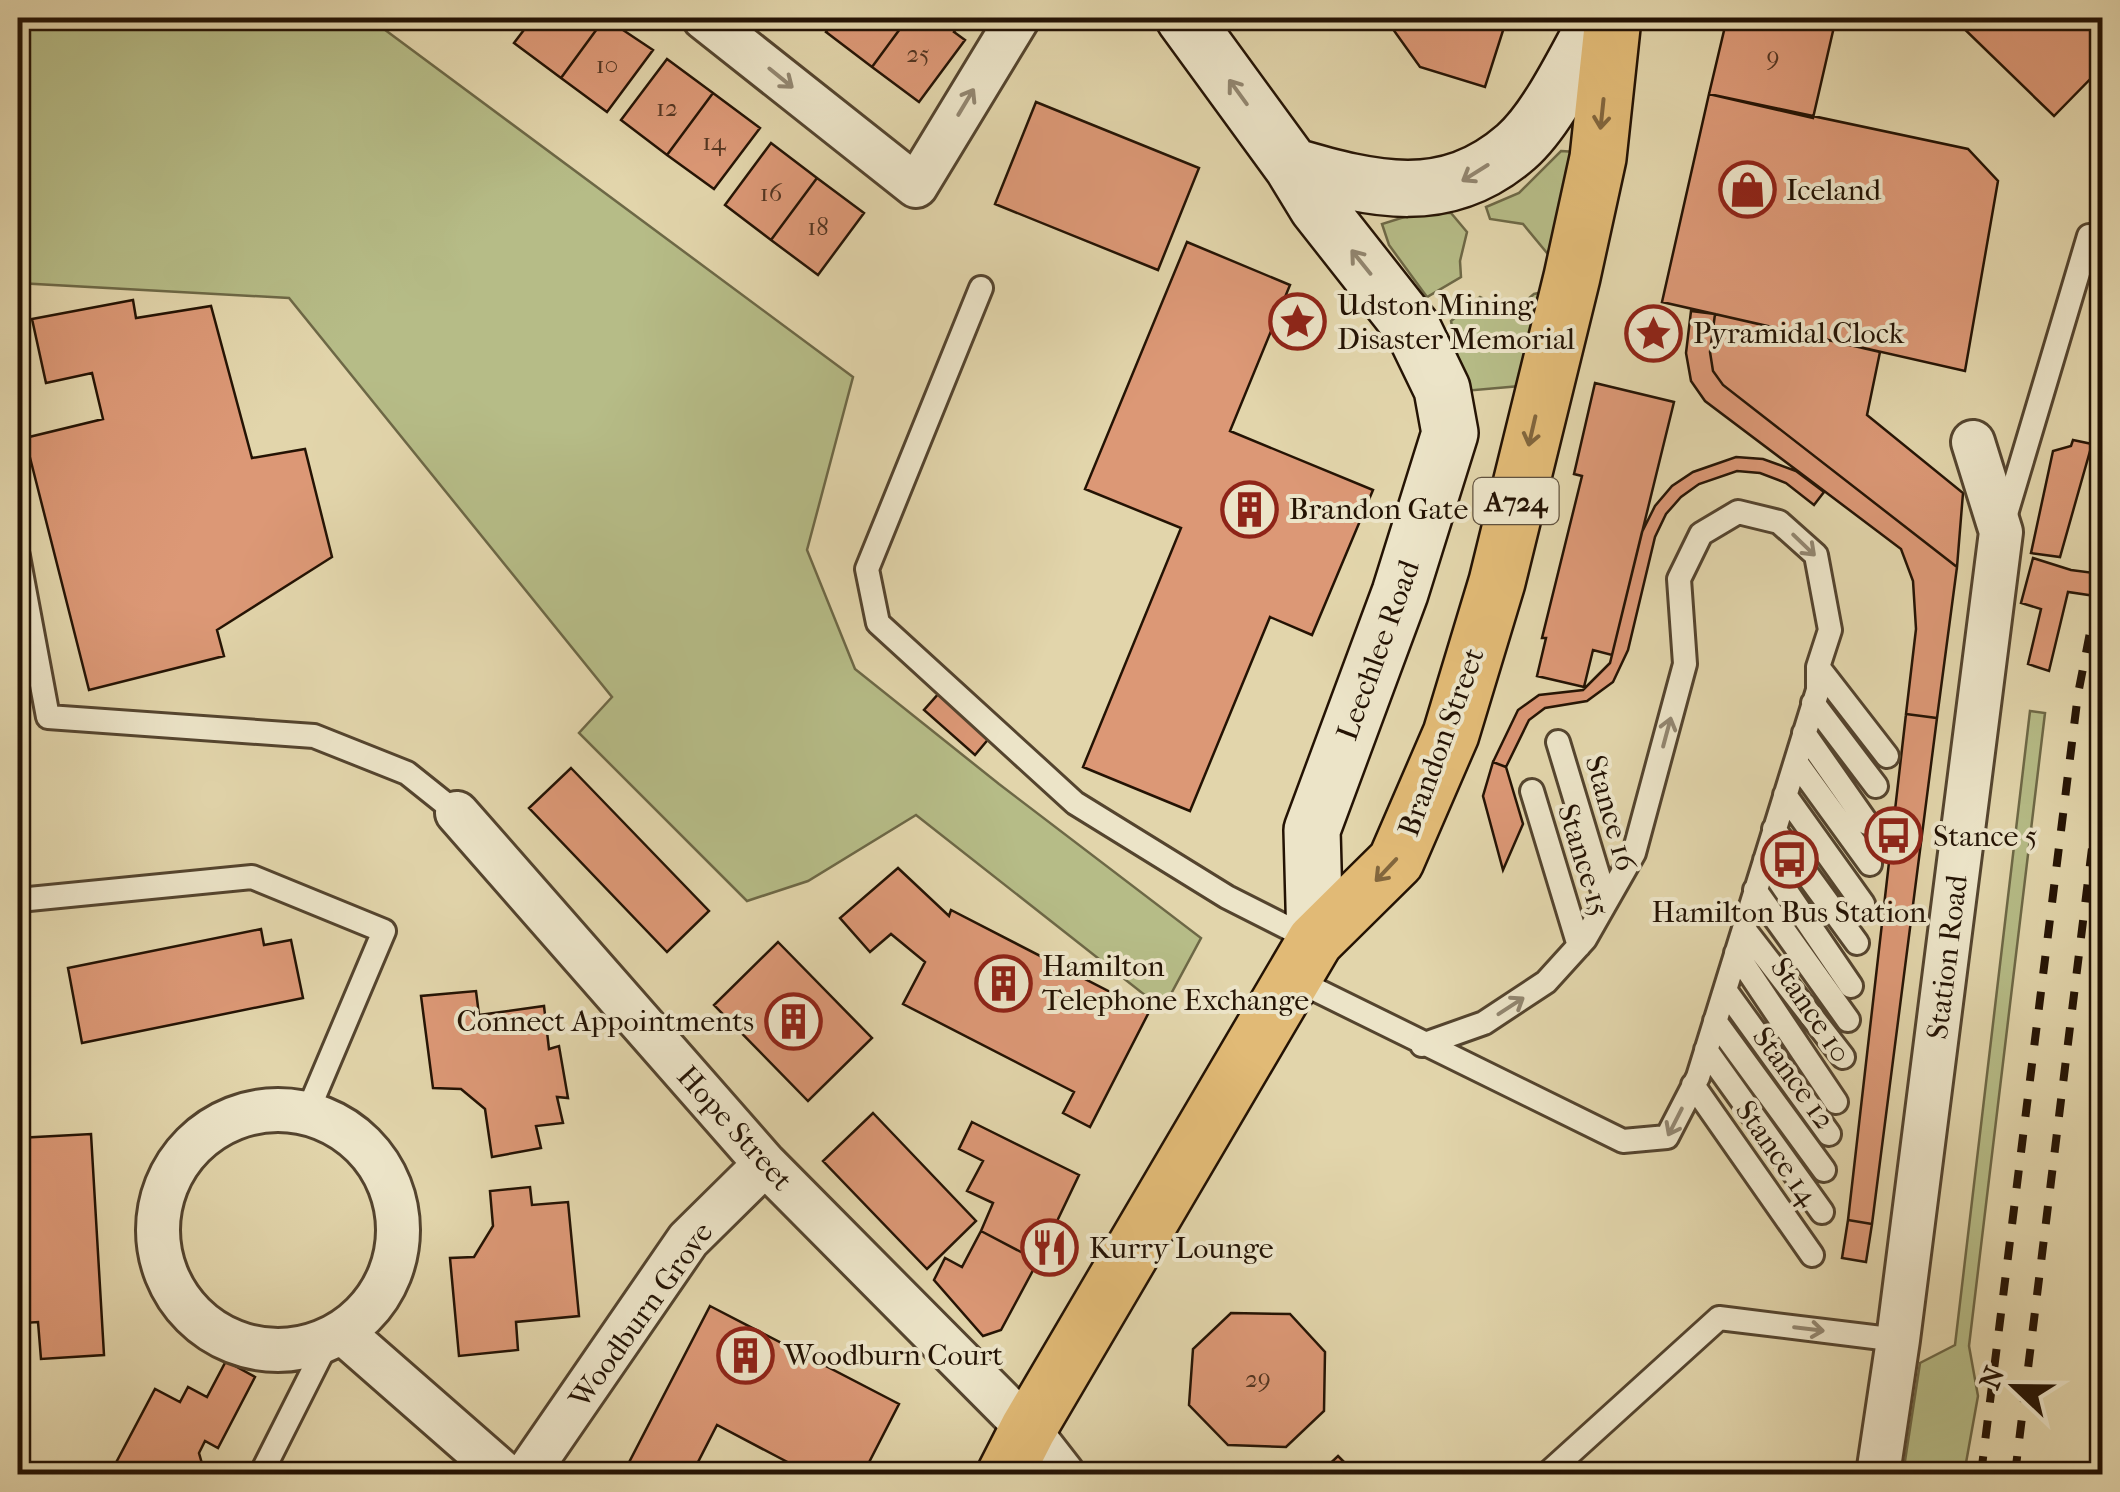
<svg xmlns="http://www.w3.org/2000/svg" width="2120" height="1492" font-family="'IM FELL French Canon',serif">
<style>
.green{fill:#b6bc87;stroke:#6d6846;stroke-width:2.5}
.building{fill:#dc9876;stroke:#241304;stroke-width:2.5}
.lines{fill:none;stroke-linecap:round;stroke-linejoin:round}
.lane-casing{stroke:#54442e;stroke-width:28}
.street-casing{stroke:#54442e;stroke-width:48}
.secondary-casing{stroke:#241304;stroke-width:60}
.primary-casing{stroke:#241304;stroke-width:60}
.lane{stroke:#ece4c8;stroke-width:22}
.street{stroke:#ece4c8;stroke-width:42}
.secondary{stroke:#ece4c8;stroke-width:55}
.primary{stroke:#e1ba76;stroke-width:55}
.rail{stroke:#241304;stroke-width:8;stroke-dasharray:18 18;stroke-linecap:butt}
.oneway{stroke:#928670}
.oneway2{stroke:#82663d}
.labels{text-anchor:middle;stroke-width:8;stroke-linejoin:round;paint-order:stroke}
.number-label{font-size:25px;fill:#523420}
.shield{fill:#ece4c8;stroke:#60523f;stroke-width:2.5}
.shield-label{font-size:28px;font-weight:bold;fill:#241304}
.poi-label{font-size:30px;fill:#241304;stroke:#ece4c8;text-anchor:start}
.street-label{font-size:30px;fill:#241304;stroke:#ece4c8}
</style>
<rect width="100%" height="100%" fill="#e2d5ab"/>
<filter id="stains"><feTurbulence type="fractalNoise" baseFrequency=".002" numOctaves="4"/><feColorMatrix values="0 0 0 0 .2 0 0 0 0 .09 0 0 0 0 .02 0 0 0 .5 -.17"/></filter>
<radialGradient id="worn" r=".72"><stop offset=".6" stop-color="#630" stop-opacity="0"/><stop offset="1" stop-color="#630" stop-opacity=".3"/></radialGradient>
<!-- green -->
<path class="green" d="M18 18H369L853 377 807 550 855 669 999 784 1201 938 1165 1005 1146 996 916 815 808 881 747 901 579 733 612 697 289 298 18 283Z
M1561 151 1576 152 1555 246 1547 253 1523 224 1490 219 1486 207 1519 193Z
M1417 213H1451L1467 232 1460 261 1461 277 1427 297 1389 245 1382 224Z
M1543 292 1520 386 1464 391 1451 321 1480 297 1490 302 1521 305 1534 294Z
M2030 711 2045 713 1969 1346 1978 1396 1964 1474H1903L1920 1363 1955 1345Z"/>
<!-- building -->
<path class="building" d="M533 18H605L561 78 514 43Z
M605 18 653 50 607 112 561 78Z
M837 18H908L872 67 826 32Z
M908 18H964L954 32 965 40 919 102 872 67Z
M1385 18H1507L1485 87 1420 67Z
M1727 18H1836L1813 118 1709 94Z
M1953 18H2086L2102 34V67L2054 116Z
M667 59 713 93 667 155 621 120Z
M713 93 760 128 714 189 667 155Z
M1709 94 1968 149 1998 181 1965 371 1662 302Z
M1036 102 1199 168 1158 270 995 204Z
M771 143 817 178 771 240 725 205Z
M817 178 864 213 818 275 771 240Z
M1187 242 1290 285 1230 431 1373 490 1312 635 1270 617 1190 811 1083 767 1181 528 1085 489Z
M133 300 136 318 211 306 252 458 305 449 332 557 217 630 224 656 89 690 25 438 103 419 92 373 46 383 32 319Z
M1691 311 1715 314 1710 352 1713 371 1723 385 1957 567 1937 718 1906 714 1916 629 1913 581 1901 549 1705 401 1691 381 1686 353Z
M1715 314 1880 352 1867 415 1963 493 1957 567 1723 385 1713 371 1710 352Z
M1595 383 1674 402 1612 655 1593 650 1584 687 1537 676 1546 638H1542L1582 476 1574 474Z
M2073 440 2092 444 2060 557 2031 553 2053 451 2071 446Z
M1736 457 1763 459 1796 471 1824 492 1814 505 1786 483 1760 473 1737 471 1699 484 1681 497 1666 514 1655 537 1628 650 1613 682 1587 701 1545 708 1529 720 1506 767 1493 762 1518 710 1539 695 1583 690 1610 663 1642 532 1655 506 1672 486 1693 472Z
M2033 558 2071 570 2102 574V597L2068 592 2049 671 2028 664 2041 609 2021 603Z
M940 692 991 736 975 755 924 710Z
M1906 714 1937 718 1872 1224 1848 1220Z
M1493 762 1506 767 1523 824 1503 870 1483 796Z
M571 768 709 911 667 952 529 808Z
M898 868 949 916 951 910 1149 1012 1090 1127 1063 1113 1074 1092 903 1004 925 962 891 934 870 952 840 918Z
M261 929 264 945 291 940 303 998 82 1043 68 968Z
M778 942 872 1038 808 1101 714 1005Z
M476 991 479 1015 544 1006 549 1049 559 1046 568 1098 557 1097 563 1123 536 1126 541 1148 492 1157 485 1109 461 1089 433 1088 421 996Z
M873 1113 976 1221 927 1269 823 1161Z
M972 1122 1079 1175 1038 1261 981 1231 993 1203 967 1191 983 1161 959 1149Z
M91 1134 104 1355 41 1359 38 1322 24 1323 18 1138Z
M530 1187 532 1205 568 1202 579 1316 516 1322 518 1350 459 1356 450 1258 474 1257 493 1226 490 1191Z
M1848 1220 1872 1224 1866 1262 1842 1258Z
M981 1231 1038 1261 1001 1330 983 1336 934 1280 945 1258 962 1267Z
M710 1306 899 1404 863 1474H788L793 1465 717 1425 694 1470 703 1474H623Z
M1231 1313 1290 1314 1325 1352 1324 1411 1286 1447 1228 1445 1189 1405 1193 1349Z
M226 1361 255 1377 218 1448 205 1441 199 1453 205 1474H110L155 1389 180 1402 188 1387 207 1397Z
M1338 1456 1356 1474H1319Z"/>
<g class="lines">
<defs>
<path id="lane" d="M981 288 867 569 878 623 1075 803 1227 897 1314 941
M2003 524 2089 236
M18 556 48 717 314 736 407 773 457 813
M1818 667 1887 756
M1813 703 1876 786
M1804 733 1867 823
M1558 742 1606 901
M1796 762 1870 864
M1532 791 1579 946
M1785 795 1863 904
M1774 829 1857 943
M1765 860 1851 986
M1755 890 1848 1020
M29 899 252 877 384 931 307 1113
M1744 929 1843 1057
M1736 953 1836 1102
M1294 979 1623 1141 1667 1137 1698 1077 1818 690V667L1830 630 1816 555 1779 522 1738 512 1701 534 1679 579 1685 664 1634 853 1585 939 1546 982 1484 1023 1422 1045
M1725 990 1829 1134
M1715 1021 1824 1170
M1706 1050 1822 1212
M1693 1085 1812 1255
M261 1474 330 1337
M1547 1474 1719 1318 1898 1340"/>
<path id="street" d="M704 18 916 186 1018 18
M457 813 765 1164 1028 1429 1063 1474
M158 1230a120 120 0 1 1 240 0a120 120 0 1 1-240 0Z
M342 1332 504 1474
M527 1474 688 1240 765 1164
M1878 1474 1898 1340 2001 532 1973 442"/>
<path id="secondary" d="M1184 18 1292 166 1317 207 1413 329 1442 389 1450 433 1400 593 1312 830 1315 941
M1292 166C1373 190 1446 208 1516 147 1549 118 1577 56 1599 18"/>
<path id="primary" d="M1005 1474 1028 1429 1315 941 1396 861 1451 734 1497 582 1572 277 1598 158 1613 18"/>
</defs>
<!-- lane casing -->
<use href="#lane" class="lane-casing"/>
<!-- street casing -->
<use href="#street" class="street-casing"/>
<!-- secondary casing -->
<use href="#secondary" class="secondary-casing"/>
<!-- primary casing -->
<use href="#primary" class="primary-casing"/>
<!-- lane -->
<use href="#lane" class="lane"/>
<!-- street -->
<use href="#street" class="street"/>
<!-- secondary -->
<use href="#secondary" class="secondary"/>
<!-- primary -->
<use href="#primary" class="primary"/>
<!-- rail -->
<path class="rail" d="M1981 1474 2078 694 2102 571
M2015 1474 2102 767"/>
</g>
<!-- one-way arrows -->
<defs><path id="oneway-shaft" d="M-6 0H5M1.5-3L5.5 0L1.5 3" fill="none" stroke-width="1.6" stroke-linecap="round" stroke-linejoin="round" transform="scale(2.5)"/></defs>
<g class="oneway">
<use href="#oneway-shaft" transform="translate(781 78) rotate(39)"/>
<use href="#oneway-shaft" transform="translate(1238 92) rotate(-126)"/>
<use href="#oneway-shaft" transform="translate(966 102) rotate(-59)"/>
<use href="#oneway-shaft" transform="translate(1475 173) rotate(148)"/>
<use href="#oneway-shaft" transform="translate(1361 262) rotate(-129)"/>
<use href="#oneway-shaft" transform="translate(1804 545) rotate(44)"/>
<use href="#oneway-shaft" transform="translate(1667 732) rotate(-75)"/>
<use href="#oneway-shaft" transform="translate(1511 1006) rotate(-33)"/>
<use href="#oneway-shaft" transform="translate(1675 1122) rotate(117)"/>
<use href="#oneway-shaft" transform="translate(1809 1329) rotate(7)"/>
</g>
<g class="oneway2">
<use href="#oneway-shaft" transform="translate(1602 114) rotate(96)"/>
<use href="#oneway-shaft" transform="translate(1532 431) rotate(103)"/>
<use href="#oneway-shaft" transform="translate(1386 870) rotate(133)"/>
</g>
<!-- icons -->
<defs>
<symbol id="shop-ring" viewBox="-11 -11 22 22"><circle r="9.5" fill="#ece4c8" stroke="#8f2418" stroke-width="1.5"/><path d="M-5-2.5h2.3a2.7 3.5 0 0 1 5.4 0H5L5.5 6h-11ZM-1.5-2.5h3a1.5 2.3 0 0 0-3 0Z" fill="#8f2418"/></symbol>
<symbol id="sight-ring" viewBox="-11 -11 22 22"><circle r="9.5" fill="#ece4c8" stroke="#8f2418" stroke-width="1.5"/><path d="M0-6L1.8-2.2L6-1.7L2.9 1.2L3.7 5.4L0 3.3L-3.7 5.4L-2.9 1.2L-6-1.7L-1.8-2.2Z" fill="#8f2418"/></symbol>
<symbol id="building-ring" viewBox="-11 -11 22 22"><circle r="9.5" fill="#ece4c8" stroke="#8f2418" stroke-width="1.5"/><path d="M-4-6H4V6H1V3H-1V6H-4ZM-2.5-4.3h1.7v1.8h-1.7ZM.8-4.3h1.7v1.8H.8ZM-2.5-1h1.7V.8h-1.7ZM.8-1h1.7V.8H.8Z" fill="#8f2418"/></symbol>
<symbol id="bus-ring" viewBox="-11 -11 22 22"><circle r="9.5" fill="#ece4c8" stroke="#8f2418" stroke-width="1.5"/><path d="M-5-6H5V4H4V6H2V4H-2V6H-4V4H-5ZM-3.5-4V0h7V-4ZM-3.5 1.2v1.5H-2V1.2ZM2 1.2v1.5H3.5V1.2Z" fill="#8f2418"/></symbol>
<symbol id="restaurant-ring" viewBox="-11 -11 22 22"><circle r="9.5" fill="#ece4c8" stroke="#8f2418" stroke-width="1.5"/><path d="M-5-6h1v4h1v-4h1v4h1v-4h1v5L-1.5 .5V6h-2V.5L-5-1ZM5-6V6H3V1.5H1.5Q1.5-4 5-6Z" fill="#8f2418"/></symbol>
</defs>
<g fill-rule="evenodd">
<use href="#shop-ring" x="1716" y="158" width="63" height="63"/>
<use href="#sight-ring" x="1266" y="290" width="63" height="63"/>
<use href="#sight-ring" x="1622" y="302" width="63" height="63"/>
<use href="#building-ring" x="1218" y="478" width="63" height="63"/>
<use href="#bus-ring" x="1862" y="804" width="63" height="63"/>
<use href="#bus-ring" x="1758" y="828" width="63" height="63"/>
<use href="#building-ring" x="972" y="952" width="63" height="63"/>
<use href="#building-ring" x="762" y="990" width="63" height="63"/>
<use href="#restaurant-ring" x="1018" y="1216" width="63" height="63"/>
<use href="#building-ring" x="714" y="1324" width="63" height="63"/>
</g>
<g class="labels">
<!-- number labels -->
<g class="number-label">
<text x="918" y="62">25</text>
<text x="1773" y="65">9</text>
<text x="607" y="73">10</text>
<text x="667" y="116">12</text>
<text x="714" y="150">14</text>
<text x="771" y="201">16</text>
<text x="818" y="235">18</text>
<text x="1258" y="1387">29</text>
</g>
<!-- shield labels -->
<rect class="shield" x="1473.5" y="478" width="85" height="46" rx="8"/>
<g class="shield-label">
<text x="1516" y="511">A724</text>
</g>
<!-- poi labels -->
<g class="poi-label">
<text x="1786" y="200">Iceland</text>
<text x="1337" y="315">Udston Mining<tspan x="1337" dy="34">Disaster Memorial</tspan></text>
<text x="1693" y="343">Pyramidal Clock</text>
<text x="1289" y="519">Brandon Gate</text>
<text x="1933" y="846">Stance 5</text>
<text x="1789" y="922" text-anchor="middle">Hamilton Bus Station</text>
<text x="1042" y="976">Hamilton<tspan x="1042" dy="34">Telephone Exchange</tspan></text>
<text x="754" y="1031" text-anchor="end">Connect Appointments</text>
<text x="1089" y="1258">Kurry Lounge</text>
<text x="784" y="1365">Woodburn Court</text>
</g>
<!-- street labels -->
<g class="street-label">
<text transform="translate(1378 650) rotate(-70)" y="10">Leechlee Road</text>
<text transform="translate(1441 742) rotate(-70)" y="10">Brandon Street</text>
<text transform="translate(1611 813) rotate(74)" y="10">Stance 16</text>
<text transform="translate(1584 860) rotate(73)" y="10">Stance 15</text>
<text transform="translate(1947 957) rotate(-83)" y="10">Station Road</text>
<text transform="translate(1811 1010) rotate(56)" y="10">Stance 10</text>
<text transform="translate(1794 1078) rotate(54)" y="10">Stance 12</text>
<text transform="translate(735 1128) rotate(48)" y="10">Hope Street</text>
<text transform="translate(1777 1153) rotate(55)" y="10">Stance 14</text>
<text transform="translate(641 1315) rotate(-54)" y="10">Woodburn Grove</text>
</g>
</g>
<!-- margin -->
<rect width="2120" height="1492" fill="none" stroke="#e2d5ab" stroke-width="60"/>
<rect x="20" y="20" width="2080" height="1452" fill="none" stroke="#241304" stroke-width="5"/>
<rect x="30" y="30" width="2060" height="1432" fill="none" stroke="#241304" stroke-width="2.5"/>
<!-- north arrow -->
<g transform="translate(2015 1387) rotate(292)" stroke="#ece4c8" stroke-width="8" paint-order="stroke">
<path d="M0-8L18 38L0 25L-18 38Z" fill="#241304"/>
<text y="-15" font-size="28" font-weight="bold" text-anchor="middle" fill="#241304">N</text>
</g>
<rect width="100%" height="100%" filter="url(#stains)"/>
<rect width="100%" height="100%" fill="url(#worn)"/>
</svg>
